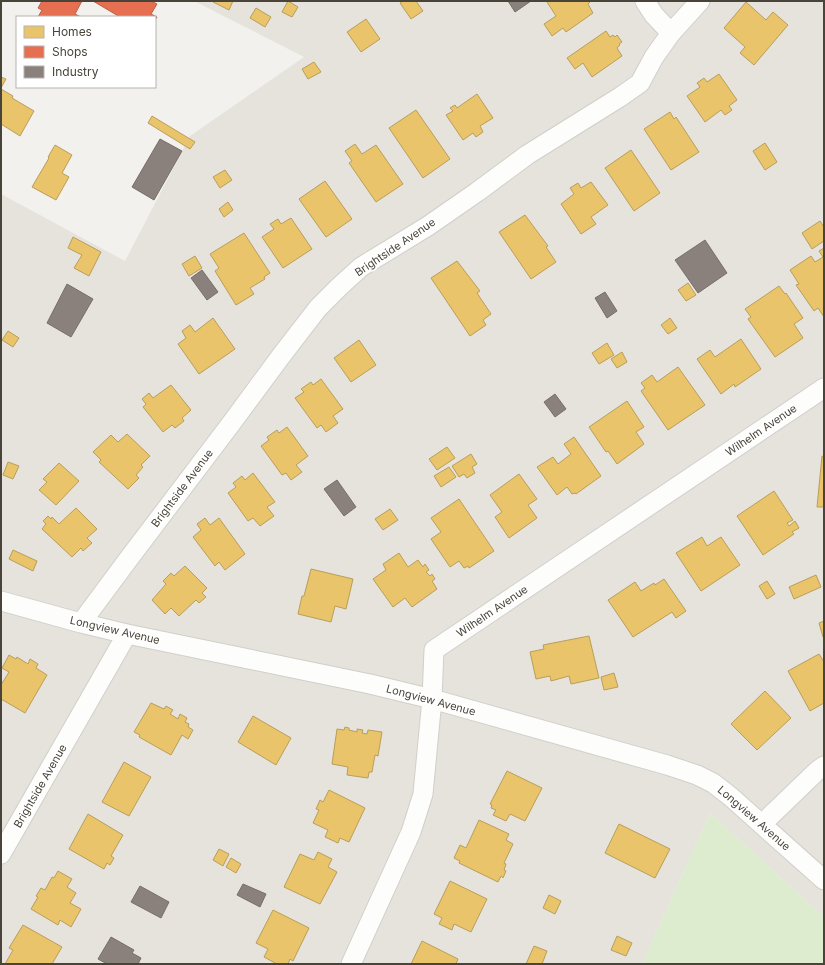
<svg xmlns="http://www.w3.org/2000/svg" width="825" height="965" font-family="Inter,sans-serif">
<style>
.residential{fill:#e5e3db}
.green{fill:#ddebcf}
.homes{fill:#e9c46a;stroke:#b99e5b}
.shops{fill:#e76f51;stroke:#b7624a}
.industry{fill:#8a817c;stroke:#766f68}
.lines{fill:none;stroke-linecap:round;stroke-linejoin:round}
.minor-casing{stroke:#d0cfca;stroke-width:21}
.minor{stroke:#fdfdfc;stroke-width:19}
.labels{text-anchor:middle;stroke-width:4;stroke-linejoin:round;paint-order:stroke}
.street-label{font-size:11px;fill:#484439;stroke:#fff}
</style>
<rect width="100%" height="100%" fill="#f2f1ed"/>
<!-- residential -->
<path class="residential" d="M194 1H824V917L710 813 642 964H1V194L125 261 190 136 304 57Z"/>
<!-- green -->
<path class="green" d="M710 813 824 917V964H642Z"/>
<!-- homes -->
<path class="homes" d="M213 1H233L229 10 213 2Z
M288 1 298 7 292 17 282 12Z
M403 1H416L423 11 411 19 400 3Z
M549 1H589L590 2 588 4 593 13 566 32 563 28 552 36 544 24 556 16 547 2Z
M746 2 766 20 773 12 788 25 754 65 740 53 745 47 724 28Z
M256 8 271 17 265 27 250 18Z
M366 19 380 39 361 52 347 32Z
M606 31 610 37 613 35 615 37 617 35 622 42 619 44 620 45 617 48 622 56 592 77 583 63 575 69 567 58Z
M314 62 321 72 308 79 302 69Z
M719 74 737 100 729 106 732 110 725 115 721 110 705 122 687 96 700 87 697 83 704 78 707 82Z
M1 77 6 79 1 88Z
M1 89 13 96 12 98 34 111 20 136 1 124Z
M477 94 493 118 480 126 483 132 476 137 473 133 463 140 446 115 453 111 450 108 455 105 457 108Z
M416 110 450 159 423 178 389 128Z
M670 112 674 119 676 117 699 152 671 170 644 129Z
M152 116 195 142 190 149 148 123Z
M765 143 777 162 765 170 753 151Z
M355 144 362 154 376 145 403 184 376 202 349 163 352 161 345 151Z
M55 145 72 155 62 173 69 177 56 200 32 187 49 158 48 157Z
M631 150 660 193 634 211 605 168Z
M225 170 232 180 220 188 213 177Z
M325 181 352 219 326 237 299 199Z
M591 182 608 205 591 217 596 224 581 234 561 204 574 194 570 188 578 183 581 188Z
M228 202 233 210 224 217 219 209Z
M525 215 548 246 546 247 556 262 531 279 499 232Z
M291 218 312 249 283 268 262 237 274 229 270 224 278 219 281 224Z
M820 221 824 227V241L812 249 802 233Z
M244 233 270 273 264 277 265 279 250 288 254 294 236 305 215 271 219 268 210 254Z
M73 237 101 252 89 276 74 268 82 255 68 248Z
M824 248V317L818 308 814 311 796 285 799 284 790 270 811 256 815 262 823 257 819 251Z
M195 256 202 268 189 276 182 264Z
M457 261 480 291 477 293 491 314 483 320 486 325 470 336 431 278Z
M688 283 696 295 686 301 678 290Z
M779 286 785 294 786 293 803 318 794 324 803 338 775 357 748 319 751 317 745 309Z
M213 318 235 349 199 374 178 344 186 338 182 331 190 325 195 332Z
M670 318 677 328 668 334 661 325Z
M8 331 19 338 13 347 2 340Z
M741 339 761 369 735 387 734 384 721 394 697 359 710 350 715 357Z
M359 340 376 365 351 382 334 358Z
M607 343 614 355 599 364 592 353Z
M622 352 627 362 617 368 611 359Z
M678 367 705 405 668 430 641 391 645 388 641 383 652 375 657 382Z
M321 379 343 409 333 416 338 423 326 432 321 425 317 428 295 398 304 392 301 389 311 382 313 385Z
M171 385 191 410 182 418 184 421 175 428 172 425 163 432 143 407 146 404 142 399 149 393 153 398Z
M627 401 644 427 636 432 644 444 617 464 608 451 606 452 589 427Z
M287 427 308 456 296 465 302 472 291 480 286 473 282 475 261 446 269 440 267 437 277 430 279 433Z
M127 434 150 456 141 465 143 467 136 475 139 478 128 489 99 462 101 460 93 452 111 435 118 442Z
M574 437 601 476 576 494 575 493 572 494 567 487 557 495 537 467 553 457 558 464 571 454 564 444Z
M447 447 455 458 437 470 429 459Z
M471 454 477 464 472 467 475 473 467 478 464 474 459 477 452 466Z
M822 456 824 457V507H817Z
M8 462 19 466 13 479 3 475Z
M59 463 79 481 56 505 39 490 47 482 43 479Z
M449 467 456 477 441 487 434 476Z
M253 473 275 502 267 507 274 516 260 526 253 518 248 521 228 493 236 487 233 483 242 476 245 480Z
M519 474 537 499 528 505 537 518 509 538 495 517 502 512 490 495Z
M774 491 793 520 787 523 789 526 795 521 799 528 792 532 794 534 763 555 737 516Z
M459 499 494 551 469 568 468 566 464 568 459 561 450 567 431 539 441 532 431 518Z
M76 508 97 529 87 538 92 543 83 551 81 548 72 557 42 529 46 524 43 521 48 516 51 519 52 517 59 524Z
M390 509 398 520 383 530 375 519Z
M205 518 210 525 219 518 245 554 225 570 219 562 215 566 193 537 201 530 197 524Z
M702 537 707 546 721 537 740 565 701 591 676 553Z
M13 550 37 561 33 571 9 559Z
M399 553 408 567 418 560 423 567 425 564 429 570 426 572 430 576 432 574 435 579 432 581 437 589 412 607 405 598 393 607 373 579 386 570 383 564Z
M185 566 207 588 202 593 206 597 199 603 196 600 179 616 171 608 165 614 152 600 166 584 163 581 171 573 174 576Z
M311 569 353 579 346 609 335 606 331 622 298 614 302 596H304Z
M816 575 821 587 794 599 789 587Z
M664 579 686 611 676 618 672 612 633 637 608 600 635 582 641 591 654 583 655 585Z
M767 581 775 594 767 599 759 586Z
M824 621V637H823L819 623Z
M589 636 599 678 571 684 569 676 551 681 550 676 536 679 530 652 544 649 543 645Z
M819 654 824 662V703L810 711 788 671Z
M9 655 16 659 17 657 28 664 30 659 38 664 36 668 47 675 25 713 1 699V685L9 672 2 668Z
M614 673 618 687 604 690 601 677Z
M765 691 791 718 757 750 731 724Z
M151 703 164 709 166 706 173 710 170 714 178 719 180 714 187 718 185 722 189 724 188 727 193 730 188 739 182 735 171 755 139 737 140 735 134 732Z
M253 716 291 738 276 765 238 742Z
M345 727 349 728V730L357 732V729L363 730 362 733 367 734 368 730 382 732 378 756 375 755 372 772H369L368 778 347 775 348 767 332 764 337 729 344 730Z
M124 762 151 777 129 816 102 802Z
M507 771 542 788 525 821 510 814 506 821 493 815 496 810 491 808 492 805 490 804Z
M329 790 365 808 349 842 340 838 338 843 325 837 328 830 313 823 319 810 316 809 320 800 323 802Z
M88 814 123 835 111 856 114 858 110 865 107 863 104 869 69 849Z
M479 820 509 834 506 840 513 844 504 863 506 864 504 870 506 871 503 878 501 876 498 882 459 863 460 861 454 858 460 845 466 848Z
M619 824 670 849 655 878 605 853Z
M219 849 229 854 223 866 213 860Z
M318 852 332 859 328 867 337 872 320 904 284 887 300 854 314 860Z
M231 858 241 864 236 873 226 867Z
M58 871 72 879 67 887 76 893 70 903 81 909 71 927 60 920 58 925 31 909 38 897 36 896 41 888 45 890 52 877 54 878Z
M450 881 487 899 471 932 454 924 452 930 439 924 442 918 434 914Z
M549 895 561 901 555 914 543 908Z
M273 910 309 928 293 961 290 959 288 964H277L264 957 268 949 256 943Z
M23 925 62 947 52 964H5L13 950 9 948Z
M617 936 632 943 626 956 611 950Z
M422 941 458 959 456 964H411Z
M534 946 547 951 542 964H526Z"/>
<!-- shops -->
<path class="shops" d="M42 1H82L75 14 81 17H38L42 10 38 8Z
M93 1H151L157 4 151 14 157 17 155 20V17H120Z"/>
<!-- industry -->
<path class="industry" d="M508 1H531L515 12Z
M160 139 182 151 154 200 132 187Z
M705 240 727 273 698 293 675 260Z
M202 270 218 292 207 300 191 278Z
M67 284 93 299 71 337 47 323Z
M605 292 617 311 607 318 595 298Z
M555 394 566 409 555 417 544 402Z
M337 480 356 507 344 516 324 489Z
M243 884 266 894 260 907 237 895Z
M140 886 169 902 161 918 131 902Z
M111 937 134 950 132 953 141 958 138 964H107L98 959Z"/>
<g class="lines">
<defs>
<path id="minor" d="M645 1 654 15 671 33
M1 601 81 623 127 634 370 684 432 699 667 765 697 775 713 783 731 797 824 880
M81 623 127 561 233 421 281 356 318 308 339 287 361 267 428 226 477 192 527 155 620 97 640 83 654 57 671 33 700 1
M762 824 817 771 824 766
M1 854 127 634
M351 964 411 832 423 794 432 699 434 650 824 388"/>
</defs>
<!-- minor casing -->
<use href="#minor" class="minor-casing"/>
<!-- minor -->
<use href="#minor" class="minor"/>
</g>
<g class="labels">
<!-- street labels -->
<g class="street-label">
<text transform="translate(395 247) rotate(-34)" y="4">Brightside Avenue</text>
<text transform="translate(761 430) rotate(-34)" y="4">Wilhelm Avenue</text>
<text transform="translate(182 488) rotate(-53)" y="4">Brightside Avenue</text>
<text transform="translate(492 611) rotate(-34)" y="4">Wilhelm Avenue</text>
<text transform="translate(115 630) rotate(13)" y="4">Longview Avenue</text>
<text transform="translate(431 700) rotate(15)" y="4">Longview Avenue</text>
<text transform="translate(40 786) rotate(-60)" y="4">Brightside Avenue</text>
<text transform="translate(754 818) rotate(41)" y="4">Longview Avenue</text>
</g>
</g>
<!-- border -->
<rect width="825" height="965" fill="none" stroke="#484439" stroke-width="4"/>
<!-- legend -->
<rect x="16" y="16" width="140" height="72" fill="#ffffff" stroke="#b6b4b0"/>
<rect x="24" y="26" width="20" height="12" fill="#e9c46a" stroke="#b6b4b0"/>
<text x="52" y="36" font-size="12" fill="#484439">Homes</text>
<rect x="24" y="46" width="20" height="12" fill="#e76f51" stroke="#b6b4b0"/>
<text x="52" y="56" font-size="12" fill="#484439">Shops</text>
<rect x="24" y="66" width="20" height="12" fill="#8a817c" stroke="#b6b4b0"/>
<text x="52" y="76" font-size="12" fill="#484439">Industry</text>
</svg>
